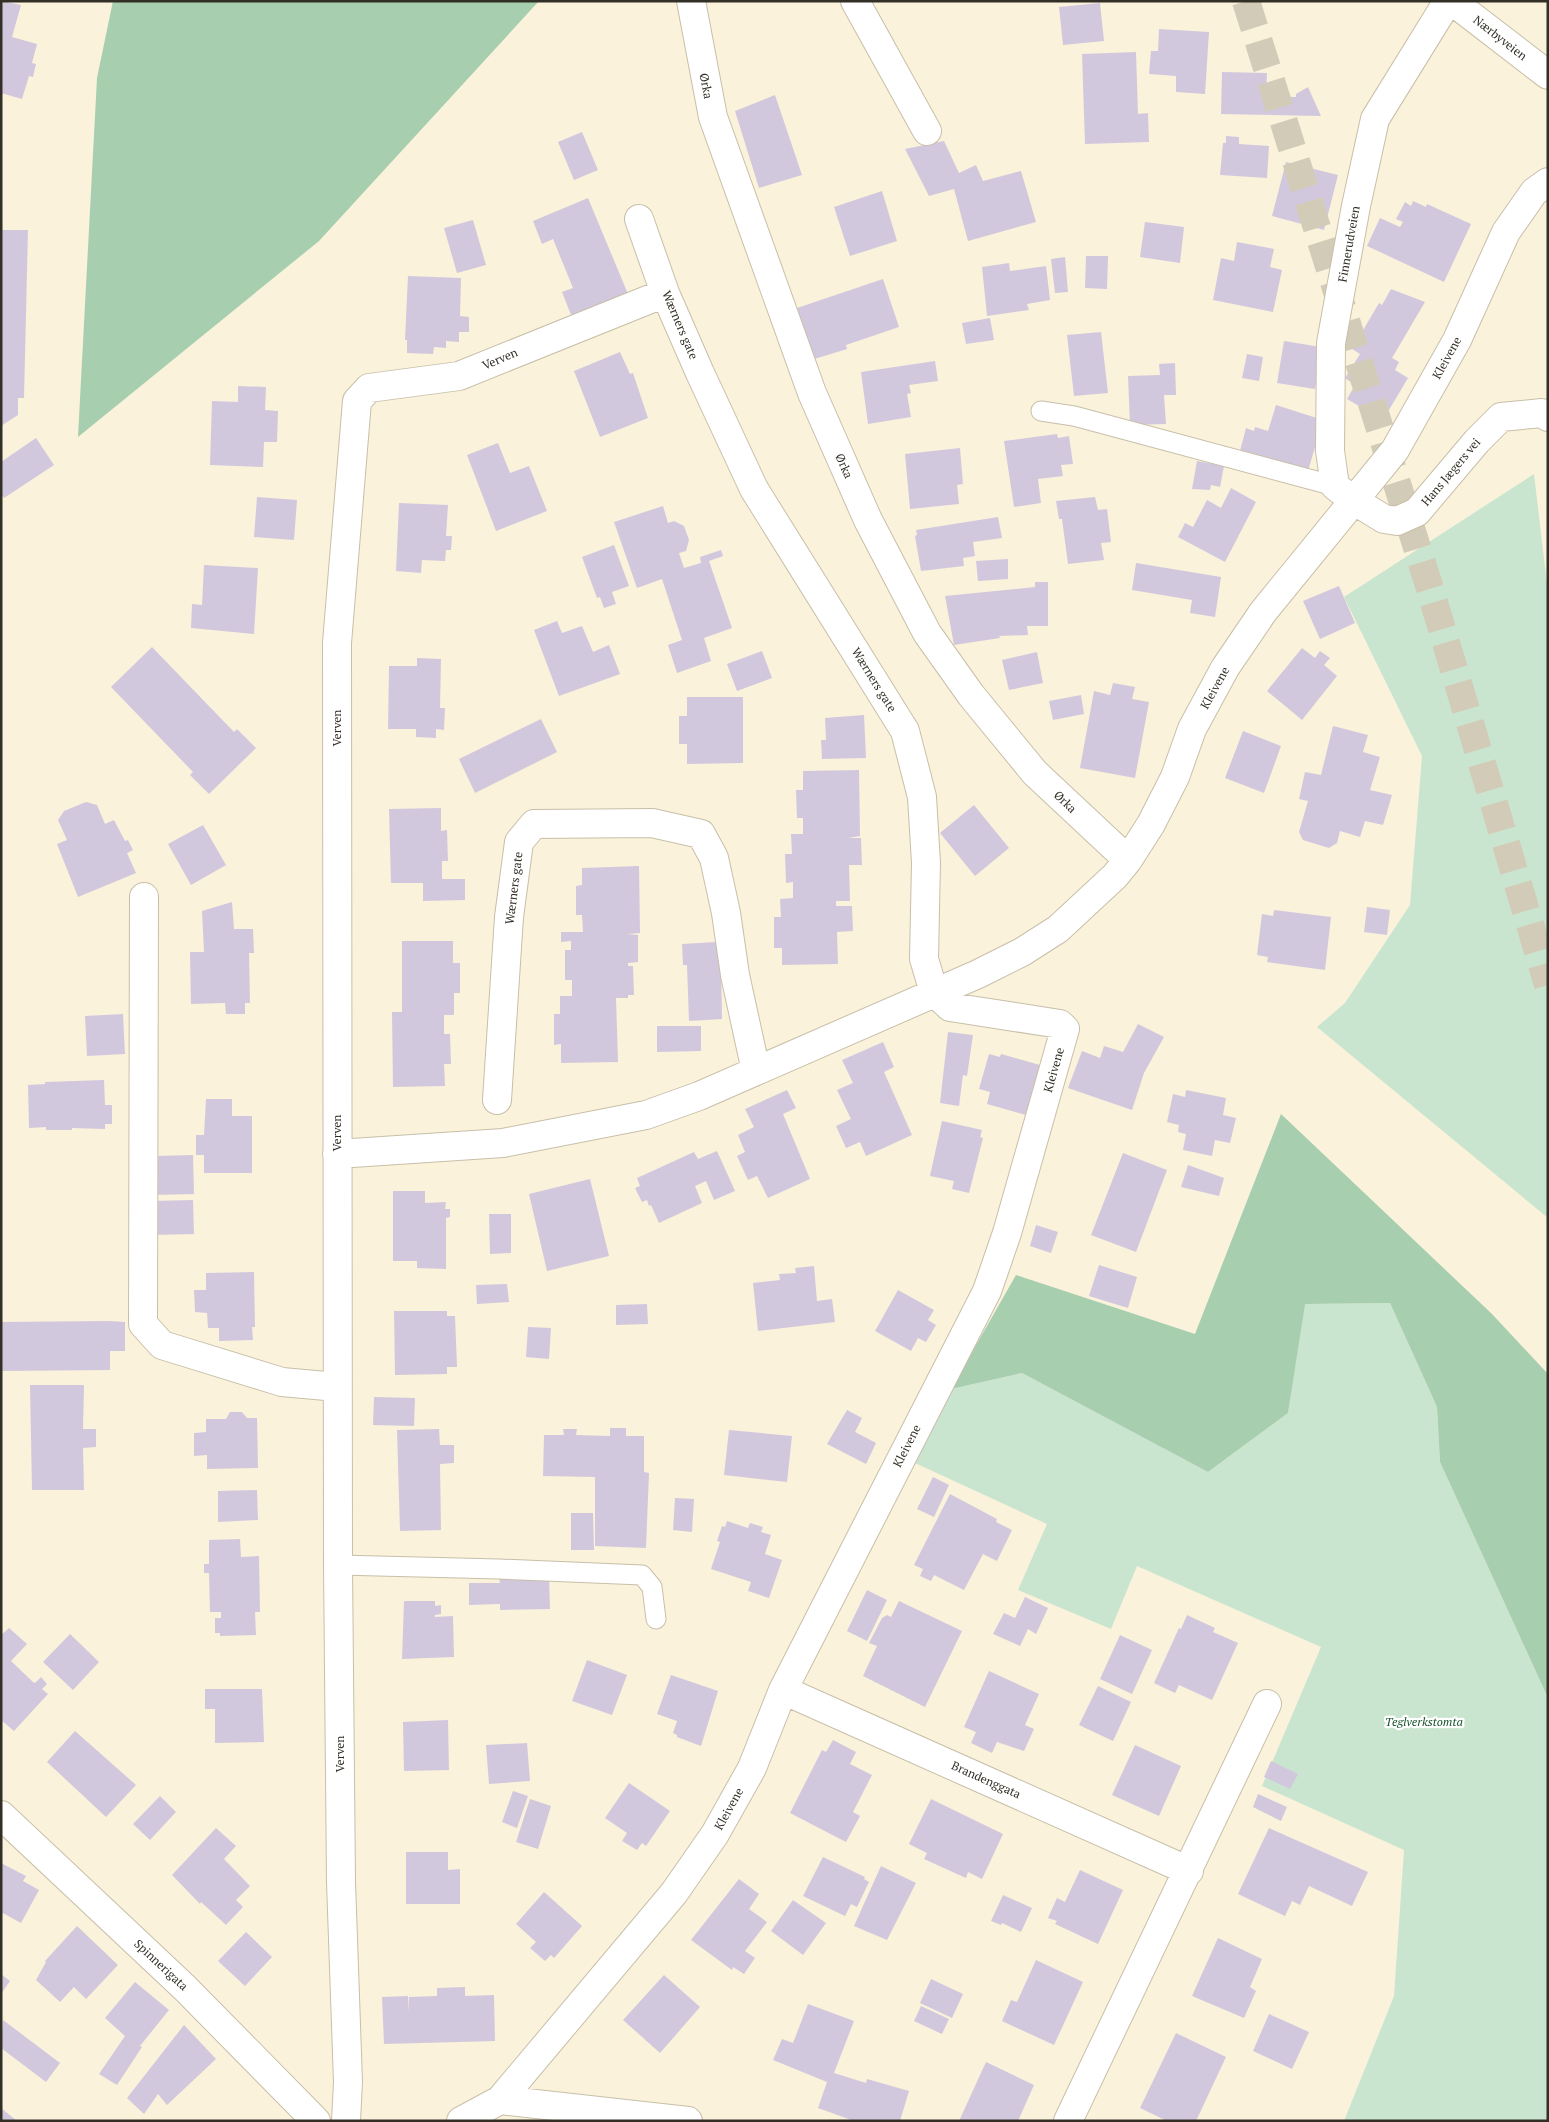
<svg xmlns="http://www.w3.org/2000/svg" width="1549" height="2122" font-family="'PT Serif',serif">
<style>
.green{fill:#cae5cf}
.forest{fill:#a7ceaf}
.building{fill:#d2c8de}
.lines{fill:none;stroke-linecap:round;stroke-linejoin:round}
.highway-tunnel{stroke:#d2cbb7;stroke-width:28;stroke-dasharray:28 14;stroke-linecap:butt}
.lane-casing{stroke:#c8bfa9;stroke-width:21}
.street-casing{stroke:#c8bfa9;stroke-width:30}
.lane{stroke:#fff;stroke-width:19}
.street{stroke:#fff;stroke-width:28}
.labels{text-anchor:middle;stroke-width:4.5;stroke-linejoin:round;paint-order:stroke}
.street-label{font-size:12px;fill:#322f26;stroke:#fff}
.park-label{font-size:12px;font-style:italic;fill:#17532b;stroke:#fff}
</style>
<rect width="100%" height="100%" fill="#faf2db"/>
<!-- green -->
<path class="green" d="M1534 474 1548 593V1218L1317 1027 1345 1003 1410 905 1422 756 1344 597Z
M1390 1303 1437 1407 1440 1462 1548 1698V2121H1344L1394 1996 1404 1850 1262 1786 1321 1647 1137 1566 1111 1629 1018 1590 1047 1524 915 1463 951 1389 1022 1373 1208 1472 1288 1413 1304 1304Z"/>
<!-- forest -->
<path class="forest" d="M113 1H539L319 241 78 437 97 78Z
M1281 1114 1492 1314 1548 1374V1698L1440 1462 1437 1407 1390 1303 1305 1304 1288 1413 1208 1472 1022 1373 951 1389 1016 1275 1195 1334Z"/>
<!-- building -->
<path class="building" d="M1 1 21 5 12 37 37 44 32 63 36 64 33 77 29 76 22 99 1 93Z
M1100 3 1104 41 1063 45 1059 7Z
M1159 29 1209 32 1205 94 1176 92V76L1149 74 1151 51H1158Z
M1136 52 1138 114 1148 113 1149 142 1085 144 1082 54Z
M1222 72 1267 73 1266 96 1296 97V94L1308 87 1321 116 1221 114Z
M775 95 802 175 759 188 735 111Z
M582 132 598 170 574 180 558 142Z
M1226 136 1239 137V144L1269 146 1267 178 1220 175 1223 143H1226Z
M944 141 959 173 976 165 983 181 1021 171 1036 222 968 241 954 189 929 196 905 149Z
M1286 162 1338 175 1324 230 1272 216Z
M882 191 897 241 850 256 834 207Z
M588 198 628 294 571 315 562 292 573 288 553 239 542 244 533 221Z
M1413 201 1426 207 1427 204 1471 224 1444 282 1367 246 1380 218 1400 227 1403 222 1396 219 1405 202 1411 206Z
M473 220 486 265 457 273 444 228Z
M1145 222 1184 227 1180 263 1140 257Z
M1 230H28L24 398H18V415L1 426Z
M1237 242 1274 249 1270 267 1282 270 1273 312 1213 300 1221 258 1234 261Z
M1086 256H1108L1107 289 1085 288Z
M1065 257 1068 292 1055 293 1051 259Z
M1009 263 1010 271 1046 266 1050 300 1027 304 1029 310 987 316 982 267Z
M408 276 461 278 460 316 469 317V332H459V342L446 341V348L434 347 433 354 407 353V340H405Z
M883 279 899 327 846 345 847 349 811 360 794 309Z
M1391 289 1425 302 1392 358 1399 362 1395 370 1408 378 1383 420 1347 399 1355 385 1345 378 1360 354 1352 349 1379 303 1382 305Z
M990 318 994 340 966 344 962 323Z
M1101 332 1108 393 1074 396 1067 335Z
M1284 341 1321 347 1315 389 1277 383Z
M620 352 630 374 633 373 648 418 600 437 574 371Z
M1247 354 1263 357 1259 381 1242 378Z
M935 361 938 381 909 385 911 393 907 394 911 417 868 424 861 372Z
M1175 363 1176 395H1164L1166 424 1130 425 1128 376 1160 375 1159 364Z
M238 386 266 387 265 410 278 411 277 442H264L263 467 210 465 212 401 238 402Z
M1276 405 1323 420 1308 471 1240 451 1246 428 1254 431 1255 427 1268 431Z
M1057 434 1058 438 1069 436 1073 464 1061 465 1063 476 1038 479 1041 503 1014 507 1004 441Z
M36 438 54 465 4 498 1 494V462Z
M498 443 510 473 529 466 547 511 496 531 467 455Z
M960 448 963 484 957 485 959 504 910 509 905 454Z
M1197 461 1224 466 1220 487 1211 485 1210 490 1192 489Z
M1231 488 1256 502 1225 562 1178 537 1185 523 1193 527 1207 500 1221 508Z
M257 497 297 500 294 540 254 537Z
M1095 497 1098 510 1107 509 1111 542 1101 543 1104 560 1068 564 1062 519H1059L1056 501Z
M399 503 448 505 446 536H452L451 550H446L445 561 422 560 421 573 396 571Z
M663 506 668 523 674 521 684 526 689 540 686 551 679 553 684 568 701 563 700 557 721 550 723 556 709 561 732 628 704 638 711 661 677 673 668 645 682 640 662 579 637 588 614 522Z
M998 517 1002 538 973 542 975 556 963 558 964 566 921 571 915 536 917 535 916 530Z
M614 545 629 586 612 592 616 604 604 608 600 597 597 598 582 557Z
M1008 559V579L978 581 976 561Z
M1136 563 1221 577 1215 617 1190 613 1192 600 1132 590Z
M204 565 258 568 254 634 191 628 192 604 202 605Z
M1035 582H1048V626H1027L1028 635 999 636 1000 638 954 645 945 596 1035 587Z
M1339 586 1355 623 1320 639 1303 601Z
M557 621 562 633 582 626 593 652 609 645 620 674 559 696 534 630Z
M152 647 234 732 237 729 256 748 209 794 190 775 193 772 111 687Z
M1302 648 1315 658 1320 651 1330 658 1324 665 1337 676 1302 720 1267 691Z
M762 651 772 678 737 691 727 664Z
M1037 652 1043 683 1009 690 1002 660Z
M417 658 441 659 440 708H445L444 730 436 729V738L416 737V729H388L389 666H417Z
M1113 683 1135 687 1132 699 1149 702 1135 778 1080 768 1094 691 1110 695Z
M1081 695 1084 714 1053 720 1049 701Z
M687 697H743V763L687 764V744H679V716H687Z
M864 715 866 758 822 759 821 740H826L825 718Z
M541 719 557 752 475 793 459 759Z
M1333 726 1368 735 1363 752 1380 757 1370 790 1392 795 1383 825 1365 821 1360 837 1340 831 1337 843 1329 848 1303 840 1299 832 1308 801 1299 799 1305 772 1321 775Z
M1243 731 1281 746 1264 793 1225 778Z
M859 770 860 836 848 838H861L862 865H849L850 901H836V906H852L853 931 837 932 838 964 782 965V948H774V917H781L780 899 793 898V882L786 883 785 854H792L791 834H803V818H797L796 790H803V771Z
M86 802 97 805 105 824 114 820 125 841 128 840 133 850 127 853 136 873 78 897 57 844 67 840 58 820 64 811Z
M974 805 1009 848 975 876 940 833Z
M441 808V831L447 830 448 861H442V879H465V900L423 901V883H391L389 809Z
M203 825 226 865 191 885 168 844Z
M639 866 640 933 627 934 638 935V962L628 963V966H633L634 995H628V998H616L618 1062 561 1063V1044L554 1045V1014H560V996H572V980H565V950H571V941L561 942V932H583L582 915H576V886L582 885V868Z
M232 902 234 929H253L254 953H249L250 1003H245V1014H226L225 1003 191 1004 190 952H204L202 911Z
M1367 907 1390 910 1387 935 1364 932Z
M1274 910 1331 917 1325 970 1267 962 1268 957 1257 955 1262 914 1273 916Z
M402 941H453V963H460V993H454V1015H444V1034H450L451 1064H444L445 1086 393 1087 392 1012H402Z
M717 942 721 963 722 1019 689 1021 687 965H683L682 944Z
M123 1014 125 1054 87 1056 85 1016Z
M1138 1024 1164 1037 1144 1073 1132 1110 1068 1088 1082 1051 1100 1058 1104 1046 1123 1052Z
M657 1026H701V1051L657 1052Z
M948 1032 973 1035 967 1076 963 1075 959 1106 940 1103Z
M883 1042 894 1067 884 1072 912 1135 866 1156 860 1142 846 1148 836 1126 851 1119 837 1090 853 1083 842 1060Z
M989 1054 1000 1057 1001 1054 1040 1065 1026 1115 987 1104 990 1092 979 1089Z
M104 1080 105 1105H112V1124H105V1129L72 1128V1130H46V1127L29 1128 28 1085 45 1084V1082Z
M787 1090 796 1108 783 1114 810 1179 768 1198 757 1176 748 1180 737 1156 745 1152 738 1135 754 1127 745 1109Z
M1186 1090 1226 1098 1223 1115 1236 1118 1230 1143 1215 1140 1212 1156 1183 1150 1186 1134 1178 1132 1179 1125 1167 1122 1173 1094 1185 1097Z
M206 1099H232V1116H252V1173H204V1155H196V1135H204Z
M942 1121 982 1130 980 1137 983 1138 969 1193 952 1189 954 1181 930 1176Z
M717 1151 735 1191 714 1200 706 1181 695 1186 702 1203 659 1223 651 1205 649 1206 647 1200 642 1202 635 1188 640 1186 637 1178 694 1152 698 1159Z
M1123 1153 1167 1170 1136 1252 1091 1235Z
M193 1155 194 1194 154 1195V1156Z
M1188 1165 1224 1178 1219 1196 1181 1187Z
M590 1179 609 1256 547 1271 529 1194Z
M393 1191H425V1203L446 1202 445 1209H450V1217L446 1218V1269L417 1268V1261H393Z
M193 1200 194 1234 153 1235 152 1201Z
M489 1214H511V1253L490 1254Z
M1036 1225 1058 1232 1051 1253 1030 1246Z
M1099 1265 1137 1277 1128 1308 1089 1296Z
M814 1266 817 1301 832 1299 835 1322 758 1331 753 1283 780 1280 779 1274 796 1273 795 1268Z
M254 1272 255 1327H252L253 1340 219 1341V1328H208L207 1313 195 1312 194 1290H206V1273Z
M507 1284 509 1302 477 1304 476 1285Z
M898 1290 934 1310 928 1320 936 1325 926 1342 918 1338 911 1351 875 1331Z
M647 1304 648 1324 616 1325V1305Z
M394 1311H447V1316H455L457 1367H447V1374L395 1375Z
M109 1321 125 1322V1351H110V1370L1 1371V1322Z
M528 1327 551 1328 549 1359 526 1357Z
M30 1385H84L83 1429H96V1447L83 1448 84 1490H32Z
M374 1397 415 1398 414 1426 373 1425Z
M847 1410 862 1418 855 1432 876 1443 866 1464 827 1444Z
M230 1412H242L247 1418H257L258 1468 207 1469V1455L194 1456V1433L206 1432V1419H226Z
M610 1428H626V1436H644V1472L649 1473 646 1548 595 1546V1477L543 1476 544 1435H564L563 1429H577L576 1435 610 1436Z
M439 1429 440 1445H454V1463L440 1464 441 1530 400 1531 397 1430Z
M729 1430 792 1436 787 1482 724 1475Z
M933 1477 949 1485 934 1517 917 1509Z
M257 1490 258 1520 218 1522V1491Z
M950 1494 997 1519 996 1522 1012 1530 997 1561 983 1554 964 1590 934 1575 931 1581 920 1576 923 1569 914 1565Z
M675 1498 694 1499 692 1532 673 1530Z
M571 1513H593L594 1550H571Z
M727 1521 748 1528 750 1523 763 1527 761 1532 771 1535 765 1554 782 1560 769 1598 748 1591 751 1582 711 1569 720 1542 717 1541 722 1526 725 1527Z
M240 1539 241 1557 259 1556 260 1612H255L256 1635 220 1636V1633H215V1618H221V1612H210L209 1573H204V1564H209V1540Z
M549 1577 550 1609 500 1610V1604L469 1605V1583H500L499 1578Z
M867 1590 887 1600 867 1641 847 1631Z
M1025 1597 1048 1608 1036 1634 1028 1629 1020 1646 993 1634 1004 1613 1015 1618Z
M404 1601H435V1606L441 1605V1614L435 1615V1617L453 1616 454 1657 402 1659Z
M899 1601 962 1631 925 1707 863 1676 877 1646 869 1643 882 1618 887 1615 891 1617Z
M1187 1615 1215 1628 1213 1632 1238 1643 1212 1700 1179 1685 1175 1693 1154 1683 1179 1628 1181 1629Z
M9 1628 27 1644 11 1661 33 1682 35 1683 41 1677 47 1684 42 1689 48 1694 14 1731 1 1720V1635Z
M70 1634 99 1662 73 1690 43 1662Z
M1120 1635 1152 1650 1132 1694 1100 1679Z
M587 1660 627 1675 612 1715 572 1701Z
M989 1671 1039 1694 1025 1725 1034 1729 1024 1751 997 1742 992 1753 971 1743 976 1732 964 1727Z
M671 1675 718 1691 701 1746 677 1737V1735L673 1733 677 1721 657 1714Z
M1098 1686 1131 1702 1113 1741 1079 1725Z
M205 1689H262L264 1742 215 1743V1709H205Z
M448 1720 449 1770 404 1771 403 1722Z
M75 1731 136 1785 106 1817 47 1762Z
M833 1740 856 1752 850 1764 872 1775 853 1812 860 1816 846 1842 790 1813 822 1750 826 1752Z
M527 1743 530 1781 489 1784 486 1745Z
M1135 1745 1181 1766 1159 1816 1112 1795Z
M1271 1761 1298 1774 1290 1789 1264 1777Z
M629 1783 670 1811 646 1846 642 1843 637 1850 622 1841 627 1833 605 1818Z
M513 1791 528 1796 517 1828 502 1822Z
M1258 1794 1287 1807 1281 1821 1253 1807Z
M160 1796 176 1812 150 1840 133 1824Z
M530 1799 551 1806 538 1849 516 1842Z
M931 1799 1003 1834 982 1879 968 1872 966 1878 924 1859 927 1853 909 1844Z
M216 1828 236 1846 224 1859 250 1886 236 1900 243 1907 226 1925 201 1902 200 1904 172 1875Z
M1269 1828 1368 1872 1352 1906 1309 1886 1300 1905 1292 1901 1285 1916 1238 1894Z
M406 1852H448V1870L460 1869V1904H406Z
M823 1857 865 1877 864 1879 869 1882 857 1907 851 1904 845 1916 803 1896Z
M1 1863 26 1876 23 1881 39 1890 21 1923 1 1912Z
M881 1866 916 1883 887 1940 854 1926Z
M1080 1870 1123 1890 1098 1944 1055 1924 1057 1921 1048 1918 1057 1898 1065 1902Z
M739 1879 759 1894 749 1909 767 1922 745 1951 755 1958 744 1974 733 1967 732 1970 691 1940Z
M544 1892 582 1926 554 1958 551 1955 545 1961 530 1948 536 1942 516 1924Z
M1003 1895 1032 1908 1021 1932 1002 1923 1001 1925 991 1921Z
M793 1900 826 1923 803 1955 771 1931Z
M77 1926 118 1965 86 1999 74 1987 60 2002 36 1980 46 1962 45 1961Z
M246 1932 272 1957 245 1986 218 1961Z
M1218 1938 1262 1959 1250 1987 1256 1991 1244 2018 1192 1996Z
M1036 1960 1083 1982 1054 2045 1002 2021 1011 2000 1017 2002Z
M1 1974 10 1981 1 1994Z
M664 1975 700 2007 660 2053 623 2020Z
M931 1979 963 1994 952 2018 920 2003Z
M135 1982 169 2010 140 2046 142 2047 117 2085 99 2074 125 2036 105 2018Z
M465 1987V1996L494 1995 495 2041 384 2044 382 1997 408 1996 409 2012V1997L437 1996V1988Z
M808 2004 854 2021 834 2073 866 2083 867 2079 909 2091 900 2121H854L818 2108 827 2082 773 2060 782 2039 793 2043Z
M921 2006 949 2019 942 2034 914 2021Z
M1269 2014 1309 2032 1292 2069 1253 2051Z
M3 2020 60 2063 46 2082 1 2048Z
M184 2025 216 2059 167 2105 158 2094 144 2114 127 2098Z
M1176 2033 1226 2057 1196 2121H1167L1140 2108Z
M986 2062 1034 2085 1018 2121H959Z
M1 2108 17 2121H1Z"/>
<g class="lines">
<!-- highway-tunnel -->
<path class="highway-tunnel" d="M1246 1 1430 589 1548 985"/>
<defs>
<path id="lane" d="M1041 411 1074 416 1335 486
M338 1565 499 1569 642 1575 652 1587 656 1619"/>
<path id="street" d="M691 1 713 117 812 393 868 520 927 633 971 695 1035 773 1128 860
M855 1 927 131
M1448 1 1375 119 1356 206 1331 343 1330 451 1335 486 1353 500 1384 519 1397 521 1417 512 1477 441 1501 417 1542 413 1548 417
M1452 1 1548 75
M639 219 665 293 700 373 754 489 905 731 922 797 926 863 924 959 934 992
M144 897 143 1324 162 1345 282 1382 337 1387
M497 1100 509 917 519 842 534 824 652 823 701 834 714 858 726 913 735 975 756 1071
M337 1154 503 1143 646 1115 699 1096 978 974 1022 952 1058 929 1115 876 1128 860 1151 824 1175 777 1192 729 1225 668 1263 612 1395 450 1457 340 1506 232 1534 192 1548 182
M783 1690 1189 1871
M1 1815 185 1988 316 2121
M500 2100 688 2121
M346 2121 348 2082 341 1882 338 1565 337 643 357 401 369 388 459 376 665 293
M461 2121 500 2100 674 1893 715 1834 752 1768 783 1690 987 1291 1007 1233 1065 1029 1060 1024 950 1007 934 992
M1068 2121 1267 1704"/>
</defs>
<!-- lane casing -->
<use href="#lane" class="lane-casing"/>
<!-- street casing -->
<use href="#street" class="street-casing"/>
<!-- lane -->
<use href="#lane" class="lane"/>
<!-- street -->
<use href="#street" class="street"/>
</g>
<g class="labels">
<!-- street labels -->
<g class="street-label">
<text transform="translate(1500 38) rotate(38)" y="4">Nærbyveien</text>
<text transform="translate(706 86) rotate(79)" y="4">Ørka</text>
<text transform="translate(1349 244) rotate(-80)" y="4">Finnerudveien</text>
<text transform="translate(680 325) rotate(67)" y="4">Wærners gate</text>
<text transform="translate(1447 358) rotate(-61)" y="4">Kleivene</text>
<text transform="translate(500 359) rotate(-23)" y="4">Verven</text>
<text transform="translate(844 466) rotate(66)" y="4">Ørka</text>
<text transform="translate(1451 472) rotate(-50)" y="4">Hans Jægers vei</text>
<text transform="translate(874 680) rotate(58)" y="4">Wærners gate</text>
<text transform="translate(1215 688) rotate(-61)" y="4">Kleivene</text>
<text transform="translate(337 728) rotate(-90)" y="4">Verven</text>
<text transform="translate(1065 802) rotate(44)" y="4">Ørka</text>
<text transform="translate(514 888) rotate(-83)" y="4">Wærners gate</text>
<text transform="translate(1054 1070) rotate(-74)" y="4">Kleivene</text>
<text transform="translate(337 1133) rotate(-90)" y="4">Verven</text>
<text transform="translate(907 1446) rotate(-63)" y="4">Kleivene</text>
<text transform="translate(340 1754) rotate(-90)" y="4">Verven</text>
<text transform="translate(986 1780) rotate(24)" y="4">Brandenggata</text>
<text transform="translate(729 1809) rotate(-61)" y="4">Kleivene</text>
<text transform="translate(161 1965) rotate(43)" y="4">Spinnerigata</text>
</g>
<!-- park labels -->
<g class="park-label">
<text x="1424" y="1726">Teglverkstomta</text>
</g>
</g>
<!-- border -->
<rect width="1549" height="2122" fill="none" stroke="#322f26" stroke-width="5"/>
</svg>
